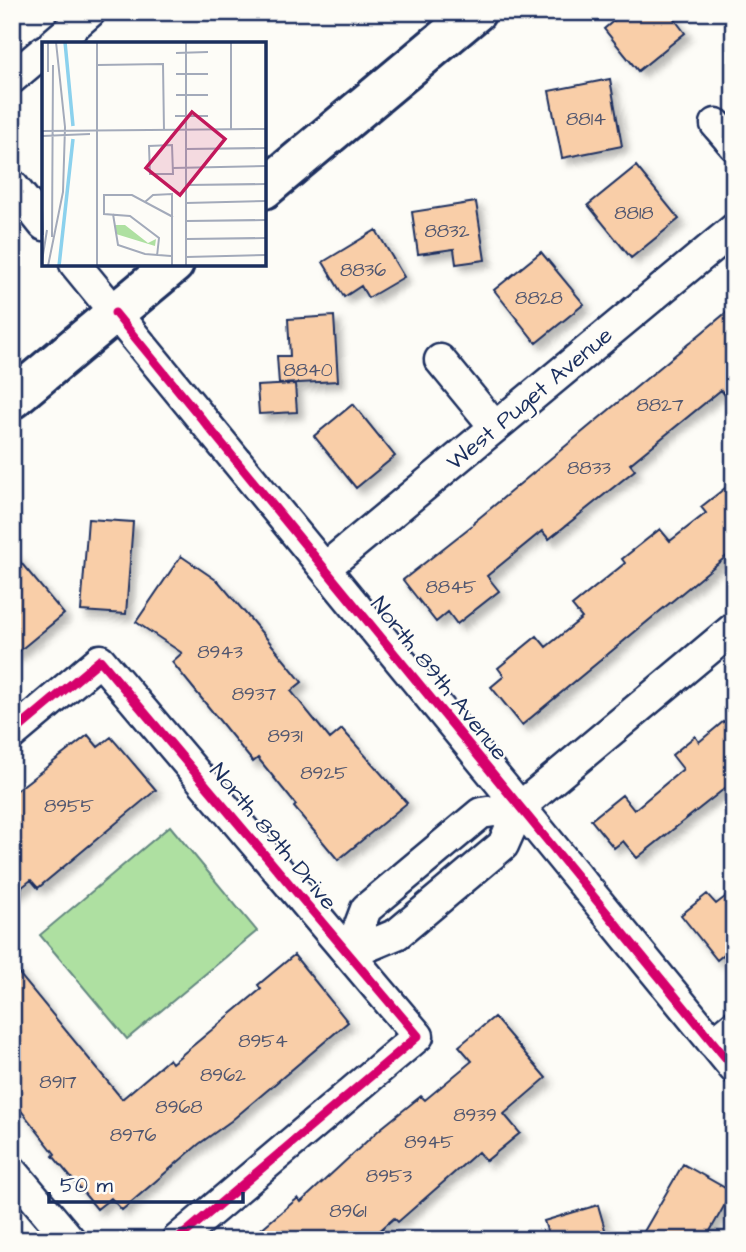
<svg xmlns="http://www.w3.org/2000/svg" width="746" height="1252" font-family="'Architects Daughter',sans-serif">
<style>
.green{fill:#aee0a1;stroke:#648880;stroke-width:2}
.building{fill:#f9cea8;stroke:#1b2f5e;stroke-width:2;filter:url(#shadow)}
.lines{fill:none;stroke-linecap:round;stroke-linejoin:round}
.minor-casing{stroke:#1b2f5e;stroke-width:35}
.secondary-casing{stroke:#1b2f5e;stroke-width:44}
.minor{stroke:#fdfcf7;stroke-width:30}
.secondary{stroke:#fdfcf7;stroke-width:38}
.cycleway-casing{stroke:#fdfcf7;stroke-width:13}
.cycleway{stroke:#d6006c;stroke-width:9}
.labels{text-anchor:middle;stroke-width:5;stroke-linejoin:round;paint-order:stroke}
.number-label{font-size:19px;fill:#525770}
.street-label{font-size:23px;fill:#1b2f5e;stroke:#fdfcf7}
.inset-river{fill:none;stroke:#8bd1ed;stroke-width:3.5}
.inset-road{fill:none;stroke:#a3aaba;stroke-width:2}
.view{fill:#c2185b;fill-opacity:0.15;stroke:#c2185b;stroke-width:3.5}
.inset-edge{fill:none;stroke:#1b2f5e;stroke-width:3.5}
</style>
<defs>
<filter id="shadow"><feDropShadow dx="6" dy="6" stdDeviation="3.5" flood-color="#0004"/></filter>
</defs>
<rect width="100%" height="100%" fill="#fdfcf7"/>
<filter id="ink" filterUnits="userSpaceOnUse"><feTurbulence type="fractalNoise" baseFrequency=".0143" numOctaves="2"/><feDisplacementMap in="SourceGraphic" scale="14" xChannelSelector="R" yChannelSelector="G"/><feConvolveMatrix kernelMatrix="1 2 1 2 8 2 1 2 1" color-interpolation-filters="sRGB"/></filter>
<g filter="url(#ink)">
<!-- green -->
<path class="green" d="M170 826 257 931 127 1039 40 935Z"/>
<!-- building -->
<path class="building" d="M624 12H669L685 33 638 71 604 29Z
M610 79 622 146 562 158 549 91Z
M636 166 679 219 631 258 588 205Z
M476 202 485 260 456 264 454 249 418 254 412 212Z
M376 230 404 277 368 298 361 286 344 297 323 262Z
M541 252 584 304 536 343 494 290Z
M734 306V406L721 390 630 464 635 470 549 539 542 531 487 576 499 591 457 624 448 612 436 622 403 580 474 524 473 523Z
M334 316 338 381 279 384 277 356H290L288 319Z
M295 384 297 412 259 414 257 386Z
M353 404 395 456 356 488 314 436Z
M734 481V550L522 725 491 687 504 676 498 668 537 636 546 647 582 618 572 606 625 563 622 559 660 529 670 541 706 513 701 507Z
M88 519 133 522 126 614 81 611Z
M12 552 64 614 12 657Z
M181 556 219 582 268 640 302 682 291 691 330 739 342 729 407 803 338 860 294 807 296 805 258 758 253 762 172 662 182 653 136 622Z
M724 721 734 733V781L637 858 623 841 614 848 591 820 622 795 634 810 683 769 672 755 695 736 699 742Z
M88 735 98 747 111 737 156 790 38 888 31 880 12 895V794Z
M734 890V946L717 960 681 915 707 894 716 904Z
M294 955 348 1022 231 1121 199 1144 122 1210 111 1198 97 1209 53 1156 55 1154 12 1099V965L122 1099 169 1059 172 1063 220 1023 261 989 258 985Z
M494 1017 546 1078 504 1114 520 1133 486 1161 478 1152 398 1222 394 1218 369 1240H248L298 1198 301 1202 380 1129 421 1096 425 1100 472 1061 459 1046Z
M683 1164 732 1192 705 1240H639Z
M598 1205 608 1240H550L544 1221Z"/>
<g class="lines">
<defs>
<path id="minor" d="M53 44 90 12
M12 78 44 51
M716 124 734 145
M12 185 44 225
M75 264 734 1068
M440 360 495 427
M325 568 734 229
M12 734 100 660 418 1036 177 1240
M349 954 397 934 503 845 520 807 734 628
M349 954 366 909 481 813 520 807
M713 1043 734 1026
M12 1171 70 1240"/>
<path id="secondary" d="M264 189 476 12
M12 399 174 264"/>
</defs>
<!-- minor casing -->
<use href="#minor" class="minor-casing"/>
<!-- secondary casing -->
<use href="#secondary" class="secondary-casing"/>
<!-- minor -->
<use href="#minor" class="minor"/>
<!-- secondary -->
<use href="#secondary" class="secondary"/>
<defs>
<path id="cycleway" d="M115 313 734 1068
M12 734 100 660 418 1036 177 1240"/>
</defs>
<!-- cycleway casing -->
<use href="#cycleway" class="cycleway-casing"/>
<!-- cycleway -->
<use href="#cycleway" class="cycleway"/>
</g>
</g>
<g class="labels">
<!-- number labels -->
<g class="number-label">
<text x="586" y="125">8814</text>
<text x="634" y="219">8818</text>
<text x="447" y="237">8832</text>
<text x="363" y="276">8836</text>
<text x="539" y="304">8828</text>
<text x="308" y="376">8840</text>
<text x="660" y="411">8827</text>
<text x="589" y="474">8833</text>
<text x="451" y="593">8845</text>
<text x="220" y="658">8943</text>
<text x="254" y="700">8937</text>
<text x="285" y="742">8931</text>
<text x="324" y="779">8925</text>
<text x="69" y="812">8955</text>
<text x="263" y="1047">8954</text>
<text x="223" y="1081">8962</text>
<text x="58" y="1088">8917</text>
<text x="179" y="1113">8968</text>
<text x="475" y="1121">8939</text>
<text x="133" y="1141">8976</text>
<text x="429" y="1148">8945</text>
<text x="389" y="1182">8953</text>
<text x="348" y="1217">8961</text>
</g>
<!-- street labels -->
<g class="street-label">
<text transform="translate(529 398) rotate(-40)" y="8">West Puget Avenue</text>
<text transform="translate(440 678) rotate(51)" y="8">North 89th Avenue</text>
<text transform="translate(274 836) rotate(50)" y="8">North 89th Drive</text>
</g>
</g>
<!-- overview -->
<g transform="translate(42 42)">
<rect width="224" height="224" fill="#fdfcf7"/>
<path d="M73 183H83L106 201 114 197 113 204 74 192Z" fill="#aee0a1"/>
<path class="inset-river" d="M23 0 31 84M17 224 31 97"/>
<path class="inset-road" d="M6 0V30M55 0V224M144 0V224M134 11 166 10M55 23 121 22 122 89M134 32H166M134 53H166M133 74H166M189 88V0M0 89 224 87M0 94 48 92M130 103 131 132H108L107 104ZM144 107 224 106M131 126 224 124M144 143 224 142M103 160 111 153 130 152V224M144 161 224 159M0 167 1 193M71 172 76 203 103 212 129 214M144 179 224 178M10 195 11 23M144 197 224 196M115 214 117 196 88 174 62 172V153H90L131 175M144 215 224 213M0 219 5 188M6 224 21 150 23 85 14 0"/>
<path class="view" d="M150 70 183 97 138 153 104 126Z"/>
<rect width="224" height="224" class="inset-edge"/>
</g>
<!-- margin -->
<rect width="746" height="1252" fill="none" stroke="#fdfcf7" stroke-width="42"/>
<rect x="21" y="21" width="704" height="1210" fill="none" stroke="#1b2f5e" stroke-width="2.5" filter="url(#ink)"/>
<!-- scale -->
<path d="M49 1192v10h194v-10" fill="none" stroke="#1b2f5e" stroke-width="3.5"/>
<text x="60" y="1192" font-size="21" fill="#1b2f5e" stroke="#fdfcf7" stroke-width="5" paint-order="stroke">50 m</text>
</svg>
